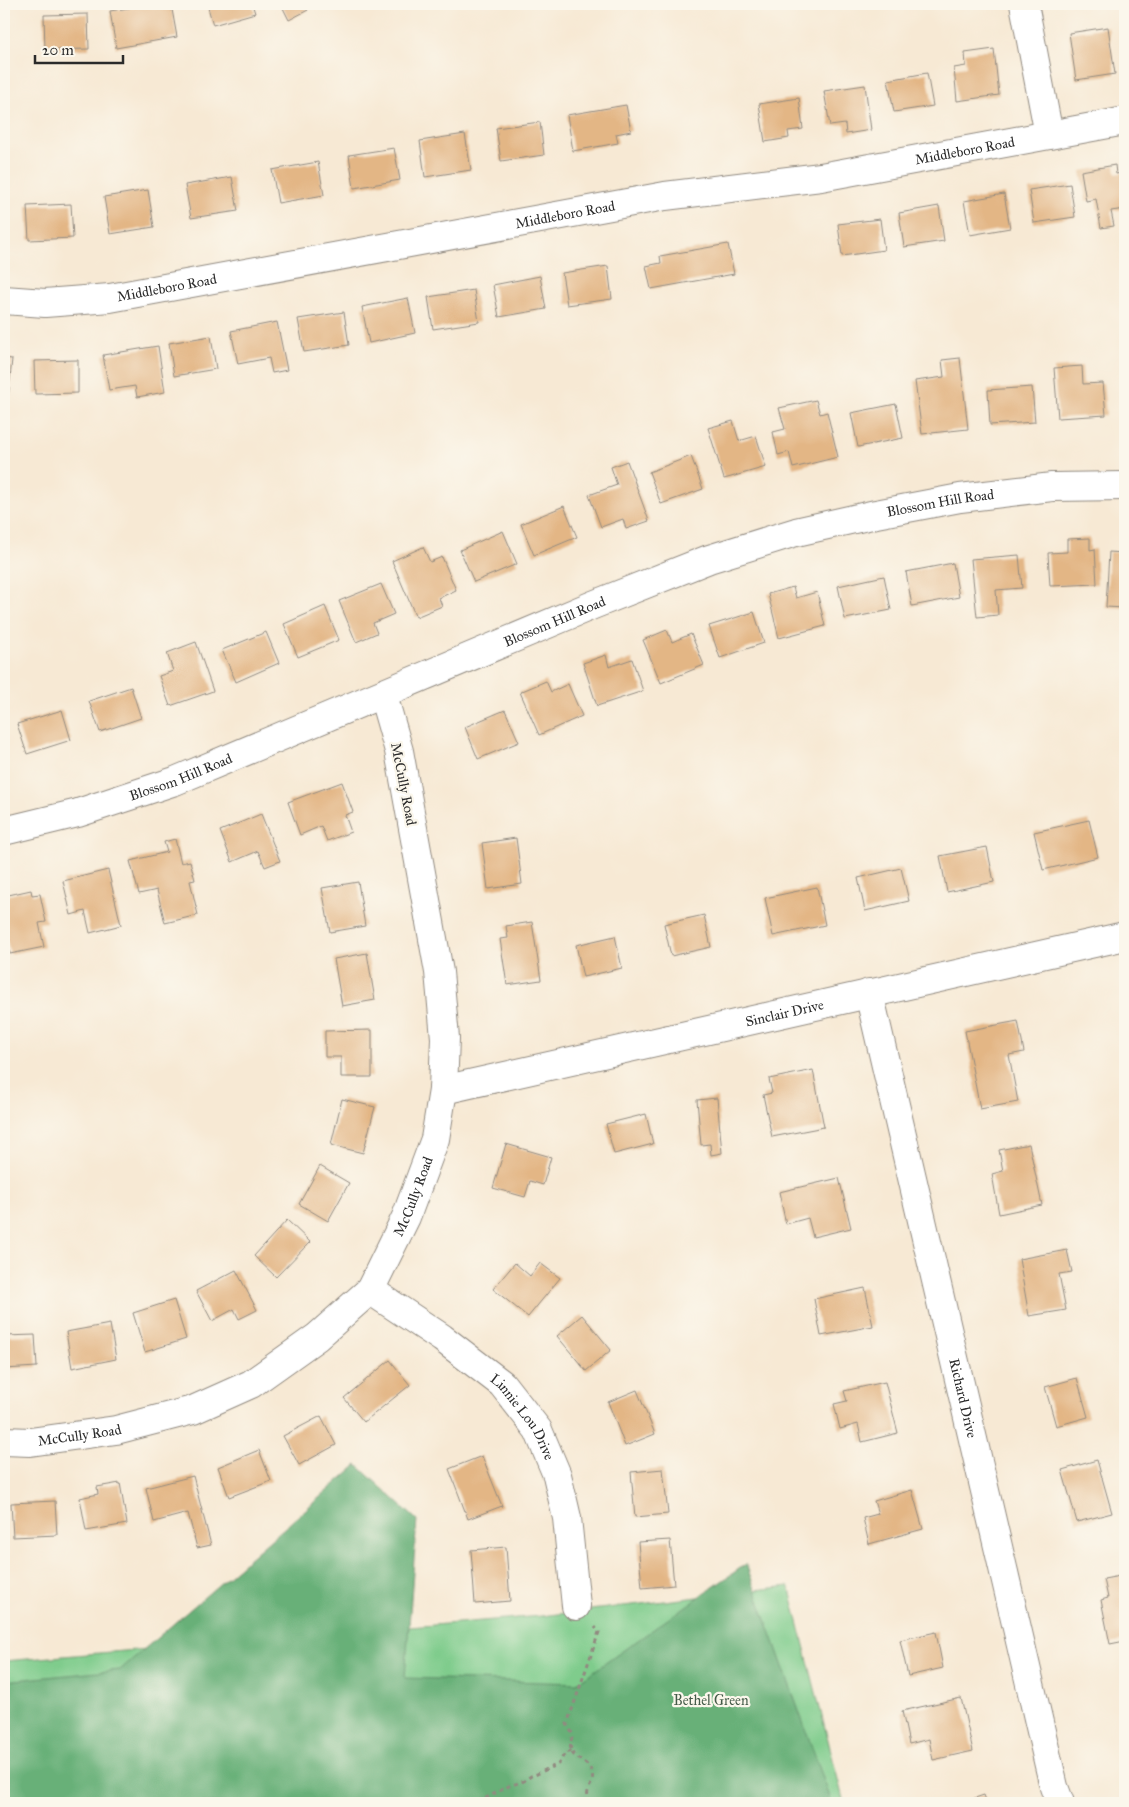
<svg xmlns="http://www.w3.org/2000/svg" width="1129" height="1807" font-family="'IM FELL Great Primer',serif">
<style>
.green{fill:#7fcc8c;stroke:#557c5c}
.forest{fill:#67b078;stroke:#496e52}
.building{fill:#e3b685}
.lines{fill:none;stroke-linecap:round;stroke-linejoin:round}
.minor-casing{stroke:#918a80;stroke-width:30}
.path{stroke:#918a80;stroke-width:3;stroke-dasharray:4 4;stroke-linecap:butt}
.minor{stroke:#fff;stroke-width:28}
.labels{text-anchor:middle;stroke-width:4.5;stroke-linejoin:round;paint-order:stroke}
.street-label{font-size:14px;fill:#2b2b2b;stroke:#fbf7ec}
.park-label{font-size:14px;fill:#445b48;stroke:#fbf7ec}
</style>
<rect width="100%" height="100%" fill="#fbf7ec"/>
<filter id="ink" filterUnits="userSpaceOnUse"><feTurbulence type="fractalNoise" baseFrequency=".02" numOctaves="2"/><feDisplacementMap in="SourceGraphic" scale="10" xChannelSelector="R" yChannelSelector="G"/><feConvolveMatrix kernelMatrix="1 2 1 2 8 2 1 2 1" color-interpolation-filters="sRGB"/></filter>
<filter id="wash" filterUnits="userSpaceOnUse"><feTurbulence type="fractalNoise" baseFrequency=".0096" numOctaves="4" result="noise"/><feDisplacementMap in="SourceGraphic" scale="20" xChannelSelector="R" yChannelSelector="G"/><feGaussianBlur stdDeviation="1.12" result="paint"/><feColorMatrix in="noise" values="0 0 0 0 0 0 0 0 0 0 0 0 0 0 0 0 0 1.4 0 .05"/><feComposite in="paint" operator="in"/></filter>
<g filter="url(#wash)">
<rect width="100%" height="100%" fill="#f7e9d4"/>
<!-- green -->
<path class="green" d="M789 1586 844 1803H4V1661L541 1616Z"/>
<!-- forest -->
<path class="forest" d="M357 1465 417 1520 405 1678 577 1683 746 1564 832 1803H4V1681L120 1670Z"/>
<g id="blocks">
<!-- building -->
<path class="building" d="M153 4H171L177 37 116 48 110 11Z
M207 4H252L255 13 213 25Z
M281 4H305L308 10 289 20Z
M88 14 89 49 45 50 44 15Z
M1108 27 1115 74 1076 80 1069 33Z
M994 49 999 95 957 101 954 68 966 66 965 53Z
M927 73 933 106 894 112 888 80Z
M865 85 871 130 846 134 845 124 830 126 824 91Z
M799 98 803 129 788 131 789 138 765 142 759 104Z
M626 105 631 131 616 134 618 143 573 151 567 115Z
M540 122 544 155 501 161 496 128Z
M465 134 471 170 425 177 420 141Z
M394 148 400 180 354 188 349 155Z
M318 162 324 195 278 203 272 170Z
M1115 165 1116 174 1125 172V209L1111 211 1114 226 1101 228 1096 199 1086 201 1081 171Z
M232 177 238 211 191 218 185 185Z
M1070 184 1075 217 1034 223 1029 190Z
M148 190 154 227 110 234 104 197Z
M1004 194 1010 228 970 235 964 201Z
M71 204 73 238 29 240 27 206Z
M939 206 944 241 904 247 899 213Z
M880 219 884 250 842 256 838 224Z
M728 244 734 274 651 289 646 266 661 263 660 256Z
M608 266 612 299 567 305 562 273Z
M540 276 546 309 499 317 493 285Z
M474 290 479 322 433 329 428 297Z
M408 298 415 333 369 343 362 307Z
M344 312 349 345 304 352 298 319Z
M277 322 287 370 272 373 269 358 238 364 231 331Z
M211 336 216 369 174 376 169 343Z
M158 346 165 392 137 397 135 386 109 390 103 355Z
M4 358 12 359 7 409 4 408Z
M960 358 968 429 922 434 915 381 944 377 942 360Z
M78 360V393L35 394 34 361Z
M1082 366 1083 384 1103 383 1106 415 1058 418 1054 368Z
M1032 387 1035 422 990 425 988 390Z
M816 400 820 414 827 412 838 457 793 468 789 452 778 455 773 432 785 429 779 408Z
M896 404 903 438 858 447 851 413Z
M733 421 739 441 756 436 766 467 724 479 708 428Z
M691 456 703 489 661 504 649 472Z
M627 461 649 521 626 529 623 519 601 527 589 495 617 485 611 467Z
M564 506 577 537 534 555 521 524Z
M503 531 517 564 474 582 460 550Z
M1090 538V550L1095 549 1097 584 1050 586 1048 553 1067 552V539Z
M423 547 430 562 442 557 456 590 439 598 442 606 416 617 392 561Z
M1109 552 1125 553V608L1106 607Z
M1019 555 1022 588 996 590 998 615 977 617 971 559Z
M953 563 959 597 912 606 906 572Z
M884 576 891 610 845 619 838 586Z
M381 584 394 614 373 623 377 633 356 642 339 601Z
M793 587 796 598 817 592 825 626 779 638 768 594Z
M325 606 339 640 298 657 284 624Z
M754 612 764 643 720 658 709 626Z
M667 630 672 642 691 634 704 665 661 683 643 640Z
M266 632 279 663 236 682 222 650Z
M196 642 213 691 170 706 159 676 173 671 167 653Z
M606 655 609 667 632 659 643 691 597 706 583 663Z
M546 681 551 692 568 684 582 716 539 735 520 692Z
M131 687 141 718 100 732 89 701Z
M62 710 71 740 27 754 17 724Z
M505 710 519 742 478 759 465 727Z
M342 782 353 812 345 815 351 832 327 841 321 826 300 835 288 802Z
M261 814 280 861 265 867 258 851 232 862 220 831Z
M1089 820 1098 857 1043 870 1034 832Z
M516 838 522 884 488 889 482 843Z
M175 839 181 863 190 861 195 880 190 881 198 915 165 923 157 890 139 894 130 861 167 852 164 842Z
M987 847 994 882 947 892 940 856Z
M901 868 909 901 865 911 858 878Z
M108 870 121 925 90 933 85 911 71 915 63 881Z
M358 882 365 926 330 932 322 888Z
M817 887 825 925 773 936 765 898Z
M31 890 32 895 40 894 46 922 39 923 44 947 10 954 5 932H4V896Z
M704 915 711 947 671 956 664 924Z
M532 922 541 980 507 985 500 939 508 938 506 926Z
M615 936 622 968 583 977 576 945Z
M367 953 375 1000 342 1006 334 959Z
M1018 1021 1024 1052 1009 1055 1018 1102 980 1109 965 1031Z
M372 1030V1077H341V1057H325V1031Z
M813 1070 824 1127 772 1137 763 1095 772 1093 769 1079Z
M717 1098 722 1153 711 1155 710 1144 701 1145 697 1100Z
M342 1099 375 1107 363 1153 331 1145Z
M646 1114 653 1144 614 1154 606 1124Z
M506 1144 551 1157 543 1185 530 1181 525 1197 493 1188Z
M1029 1144 1042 1205 999 1214 992 1174 1003 1171 999 1150Z
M320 1166 349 1183 328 1221 299 1204Z
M839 1178 851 1228 813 1237 808 1218 786 1224 779 1192Z
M287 1220 310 1242 276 1277 254 1256Z
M1067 1250 1072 1272 1059 1274 1066 1310 1029 1316 1019 1259Z
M515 1263 530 1276 540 1263 560 1278 528 1317 493 1289Z
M236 1270 257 1310 239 1319 234 1309 212 1321 196 1291Z
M865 1288 873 1326 821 1336 814 1299Z
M174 1300 186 1339 145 1352 133 1313Z
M582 1315 611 1350 586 1371 557 1336Z
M110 1324 116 1359 72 1368 66 1332Z
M35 1335 37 1367 4 1369V1336Z
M390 1360 410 1385 364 1422 344 1398Z
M1077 1378 1088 1417 1056 1426 1045 1387Z
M885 1382 898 1433 862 1442 858 1424 840 1429 834 1404 847 1401 844 1391Z
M637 1390 655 1434 625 1446 608 1402Z
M321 1416 336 1445 299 1465 283 1436Z
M259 1450 271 1481 229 1497 218 1467Z
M482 1456 502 1506 468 1519 449 1469Z
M1097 1460 1112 1513 1077 1522 1062 1470Z
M663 1469 668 1514 635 1517 631 1472Z
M193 1476 211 1545 197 1548 188 1513 154 1522 146 1488Z
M120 1483 127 1524 86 1531 80 1498 98 1494 97 1487Z
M912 1490 923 1529 869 1544 863 1518 878 1514 874 1501Z
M55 1501 57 1535 13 1537 11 1503Z
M670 1540 674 1585 642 1588 638 1542Z
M506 1547 510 1601 475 1604 471 1550Z
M1125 1575V1641L1110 1644 1101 1600 1108 1598 1104 1579Z
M936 1632 943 1668 908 1676 900 1640Z
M961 1698 973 1751 933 1760 929 1739 909 1744 902 1711Z
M984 1795 987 1803H960Z"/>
</g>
</g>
<g filter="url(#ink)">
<use href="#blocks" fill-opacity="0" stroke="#918a80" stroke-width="1"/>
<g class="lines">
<defs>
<g id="minor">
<path d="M1024 4 1049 135"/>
<path id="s1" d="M4 300 45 303 110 298 665 196 821 177 1125 121"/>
<path id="s2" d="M4 831 78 813 175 781 593 605 709 559 796 532 876 514 960 498 1052 487 1125 486"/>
<path id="s3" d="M869 993 1054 1787 1060 1803"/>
<path id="s4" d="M443 1090 1125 936"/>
<path id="s5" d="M370 1290 442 1338 502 1384 538 1430 557 1475 567 1518 576 1606"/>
<path id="s6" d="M4 1441 30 1442 116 1430 193 1410 251 1384 317 1337 370 1290 406 1217 435 1139 443 1090 445 1038 439 972 399 751 383 695"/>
</g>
</defs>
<!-- minor casing -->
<use href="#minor" class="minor-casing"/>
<!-- path -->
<path class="path" d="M470 1803 484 1799 509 1786 524 1781 531 1776 537 1774 558 1764 561 1761 563 1756 571 1750
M587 1803C588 1800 587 1795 588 1791 590 1784 594 1781 592 1773 586 1755 563 1762 573 1735L567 1724 599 1632 595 1627"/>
<!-- minor -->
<use href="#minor" class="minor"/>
</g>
</g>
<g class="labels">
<!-- street labels -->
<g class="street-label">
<text dy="5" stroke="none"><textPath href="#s1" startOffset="974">Middleboro Road</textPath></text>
<text dy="5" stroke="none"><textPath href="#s1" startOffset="569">Middleboro Road</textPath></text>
<text dy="5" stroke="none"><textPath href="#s1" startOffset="164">Middleboro Road</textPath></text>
<text dy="5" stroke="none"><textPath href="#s2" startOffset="995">Blossom Hill Road</textPath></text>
<text dy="5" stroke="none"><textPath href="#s2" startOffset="590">Blossom Hill Road</textPath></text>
<text dy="5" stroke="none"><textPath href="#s2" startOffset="185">Blossom Hill Road</textPath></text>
<text transform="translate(404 784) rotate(79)" y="5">McCully Road</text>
<text dy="5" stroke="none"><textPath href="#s4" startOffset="350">Sinclair Drive</textPath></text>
<text dy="5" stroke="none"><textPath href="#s6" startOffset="511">McCully Road</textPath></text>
<text dy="5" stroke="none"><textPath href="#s3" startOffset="416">Richard Drive</textPath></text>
<text dy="5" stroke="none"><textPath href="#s5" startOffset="201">Linnie Lou Drive</textPath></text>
<text dy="5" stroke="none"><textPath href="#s6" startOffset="76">McCully Road</textPath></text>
</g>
<!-- park labels -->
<g class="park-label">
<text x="711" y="1705">Bethel Green</text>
</g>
</g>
<!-- margin -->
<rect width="1129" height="1807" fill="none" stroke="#fbf7ec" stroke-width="20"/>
<!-- scale -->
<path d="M35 55v8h88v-8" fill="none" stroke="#2b2b2b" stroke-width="2.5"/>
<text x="42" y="55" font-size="15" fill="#2b2b2b" stroke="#fbf7ec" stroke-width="4" paint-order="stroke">20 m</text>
</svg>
